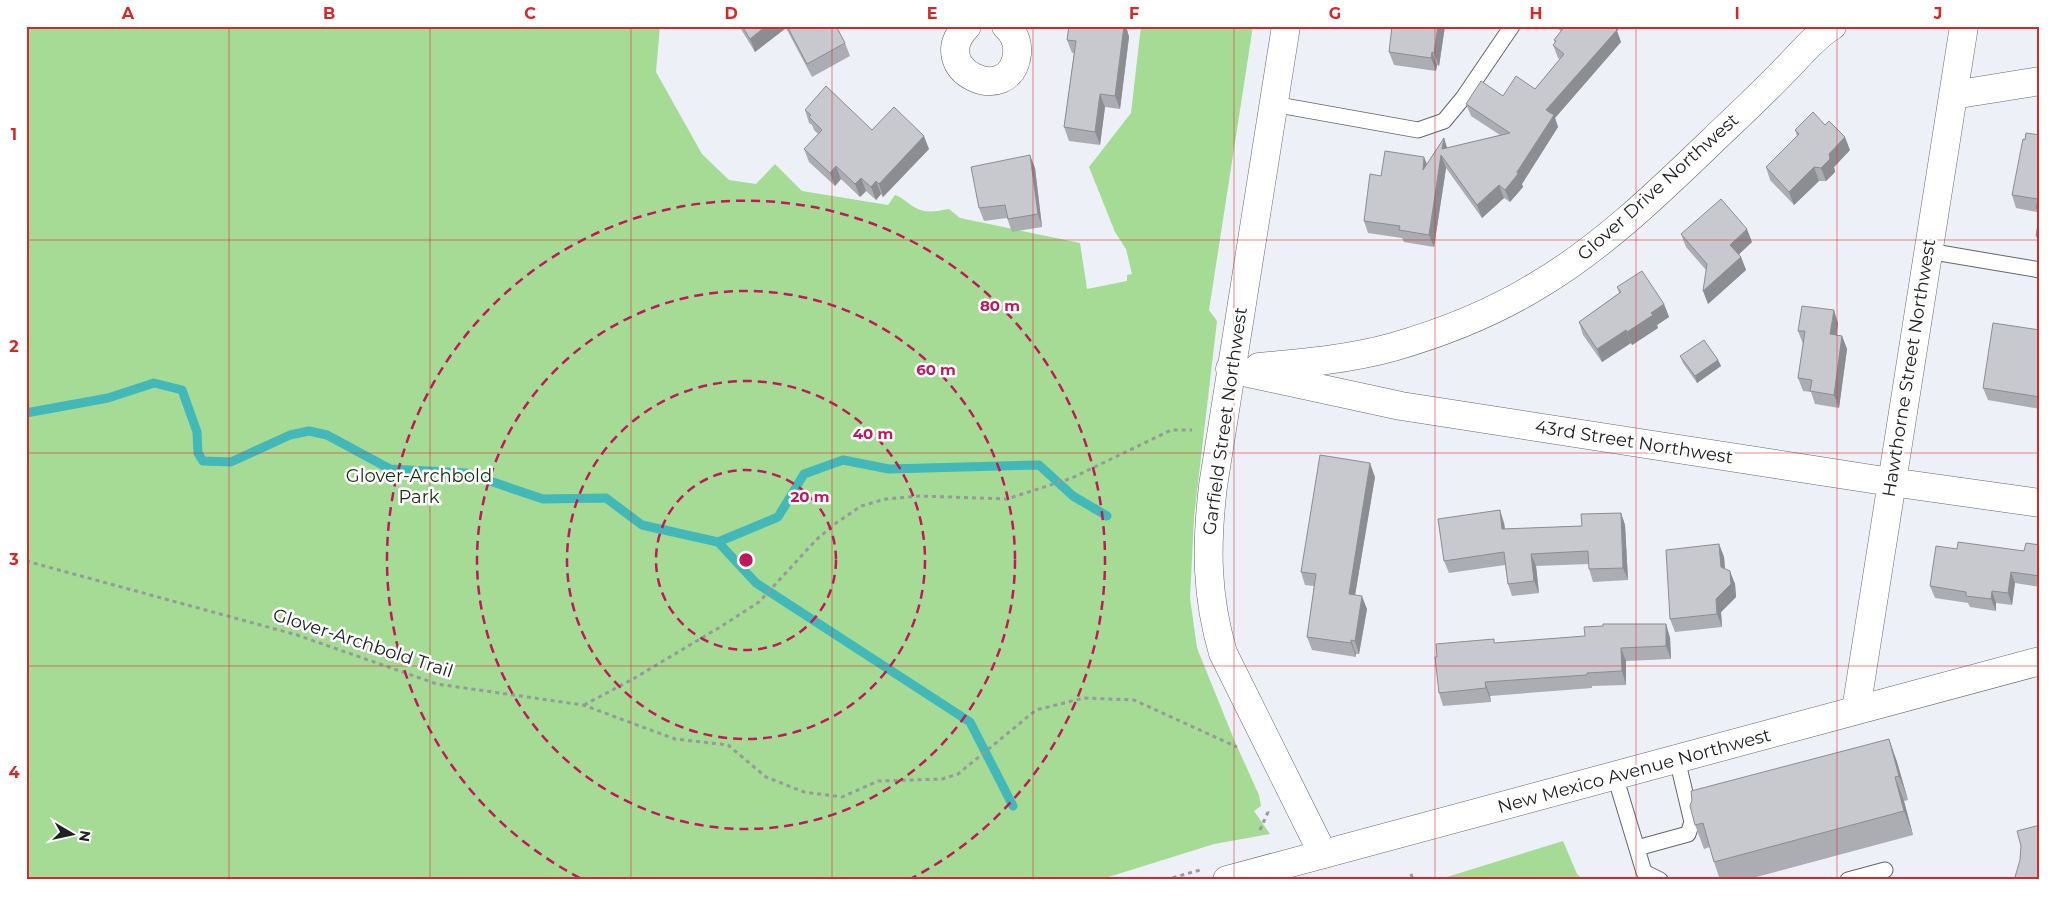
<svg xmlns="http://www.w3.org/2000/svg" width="2066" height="906" font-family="Montserrat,sans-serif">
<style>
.green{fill:#a5db94}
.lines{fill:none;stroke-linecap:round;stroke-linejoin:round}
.stream{stroke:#42b8b8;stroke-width:9}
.service-casing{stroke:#65676c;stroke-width:17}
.minor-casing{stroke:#65676c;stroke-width:29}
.tertiary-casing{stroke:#65676c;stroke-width:29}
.path{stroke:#97999d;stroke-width:3;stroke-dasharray:4 4;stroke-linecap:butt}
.service{stroke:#fff;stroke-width:15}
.minor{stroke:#fff;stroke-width:28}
.tertiary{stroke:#fff;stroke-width:28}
.wall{fill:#abadb2}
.shaded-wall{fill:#8b8d91}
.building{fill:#c7c9cf;stroke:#8b8d91}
.grid{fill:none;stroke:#d62828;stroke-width:1;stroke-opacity:0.55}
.ring{fill:none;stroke:#c2185b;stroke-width:2.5;stroke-dasharray:9 6}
.labels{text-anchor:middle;stroke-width:5;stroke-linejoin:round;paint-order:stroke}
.street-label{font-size:18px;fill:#202123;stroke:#fff}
.park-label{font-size:18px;fill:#18300f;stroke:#fff}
.centre{fill:#c2185b;stroke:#fff;stroke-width:2.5}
.ring-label{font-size:15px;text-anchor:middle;font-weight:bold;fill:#c2185b;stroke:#fff;stroke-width:5;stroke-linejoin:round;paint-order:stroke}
.neatline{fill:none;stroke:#d62828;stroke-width:2}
.grid-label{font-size:16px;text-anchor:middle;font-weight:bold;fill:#d62828}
</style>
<rect width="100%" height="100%" fill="#edf0f6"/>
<!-- green -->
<path class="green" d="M26 26H660L656 72 702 154 729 180 756 184 775 164 802 191 888 205 895 195C904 198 908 204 916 208 927 214 937 211 949 209L960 218 1080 243 1087 289 1127 281V275L1132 274 1126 249 1115 232 1089 167 1131 113 1141 26H1253L1209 310 1217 321 1194 517 1190 598 1197 648 1235 742 1259 795 1261 806 1254 811 1270 834 1214 844 1099 880H26Z
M1563 841 1577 874 1584 880H1437Z"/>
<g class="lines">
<!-- stream -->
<path class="stream" d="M26 413 108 398 154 383 182 390 197 432 198 453 203 461 231 462 290 435 309 431 327 435 390 469 466 473 543 499 606 498 642 525 718 542 756 583 970 722 1013 806
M718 542 778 517 804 474 843 460 889 469 1039 465 1073 496 1107 516"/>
<defs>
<path id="service" d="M1273 104 1418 130 1444 121 1463 98 1512 26
M1928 251 2040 270
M1615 776 1644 872 1660 880
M1637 848 1688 834 1692 822 1677 759
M1848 880 1885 870"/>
<path id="minor" d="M967 26C924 70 1011 109 1017 54 1018 43 1014 33 1006 26
M1286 26 1213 486C1206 546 1206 595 1223 653L1323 854
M1953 95 2040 81
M1259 367C1304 363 1350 359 1393 347 1442 333 1492 313 1535 287 1600 249 1656 195 1710 143 1735 119 1761 95 1785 70 1800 55 1814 37 1832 26
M1230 369 1401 406 1891 482 2040 503
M1856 710 1964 26"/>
<path id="tertiary" d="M1227 880 2040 661"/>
</defs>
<!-- service casing -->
<use href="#service" class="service-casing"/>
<!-- minor casing -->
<use href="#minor" class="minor-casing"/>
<!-- tertiary casing -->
<use href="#tertiary" class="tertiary-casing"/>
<!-- path -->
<path class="path" d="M26 561 297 635 437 684 583 705 675 739 728 745 766 777 804 792 842 797 878 781 942 779 958 774 1036 710 1084 698 1134 700 1237 747
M584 705 633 679 725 624 759 602 816 540 836 523 861 506 886 499 920 496 1007 499 1072 478 1171 430H1192
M1260 830 1268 812 1267 810
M1411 874 1413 880
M1165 880 1200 870"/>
<!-- service -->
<use href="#service" class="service"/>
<!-- minor -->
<use href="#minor" class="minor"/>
<!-- tertiary -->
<use href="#tertiary" class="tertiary"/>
</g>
<!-- wall -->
<path class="wall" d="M739 26H836L845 43 850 56 812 77 786 28 755 52Z
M1069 26H1126L1129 37 1120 109 1105 107 1100 145 1069 141 1064 127 1074 53H1072L1067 40Z
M1392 26H1445L1439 66 1437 65 1436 71 1394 65 1389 52Z
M1554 26H1621L1617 31 1621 42 1555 118 1558 127 1522 184 1523 187 1510 202 1504 198 1482 218 1446 168 1434 247 1404 242 1402 238 1368 233 1364 221 1381 176 1427 164 1444 138 1447 148 1500 135 1471 116 1466 104 1535 89 1560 59 1558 58 1553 45 1555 43 1554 40 1561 31Z
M805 110 872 130 929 149 883 197 881 194 876 200 866 191 860 197 841 179 835 186 809 162 804 149 818 134 814 130 812 125 809 123Z
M1795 130 1850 150 1834 167 1835 172 1826 181H1819L1794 205 1770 180 1766 167 1797 136Z
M2040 135V247L2036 236 2039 216 2037 212 2016 208 2012 195 2025 140Z
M1035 168 1042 227 1012 232 1007 218 984 221 979 208Z
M1681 234 1752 242 1739 254 1741 257 1746 270 1708 304 1706 270 1686 247Z
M1617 287 1664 304 1669 317 1657 325 1658 328 1632 345 1631 343 1602 362 1583 335 1579 322 1619 293Z
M1838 323 1837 335 1842 336 1847 349 1839 408 1815 404 1811 392 1803 391 1798 378 1803 344 1798 331Z
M2040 330V409L1988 400 1983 388Z
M1680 356 1718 360 1721 366 1697 383 1683 363Z
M1375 477 1355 595 1367 609 1359 654H1356V657L1312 650 1307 637 1314 586 1305 585 1301 572Z
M1621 513 1625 525 1628 580 1593 582 1589 569V564L1536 566 1539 593 1512 596 1508 584 1505 565 1449 573 1444 561 1504 523 1505 529 1582 526Z
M1719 544 1724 557 1725 569 1735 584 1736 597 1721 612 1722 627 1675 632 1670 619Z
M2040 545V587L2015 583 2012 605 1996 603V611L1970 607 1968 603 1935 598 1930 586Z
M1666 624 1670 638 1671 659 1626 661V685L1592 686V688L1490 696 1491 702 1443 706 1439 693 1495 643 1585 636Z
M1889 739 1897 762 1908 800 1904 801 1913 835 1745 880H1720L1714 862 1710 847 1704 849 1695 825Z"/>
<!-- shaded-wall -->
<path class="shaded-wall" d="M766 26H785L786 28 755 52 750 39Z
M1124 26H1126L1129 37 1120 109 1115 96Z
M1438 26H1445L1439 66 1434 53Z
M1610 26H1621L1617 31 1621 42 1555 118 1558 127 1522 184 1523 187 1510 202 1505 190 1517 172 1546 110Z
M1432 52 1437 65 1436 71 1431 58Z
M1100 94 1105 107 1100 145 1095 132Z
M924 136 929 149 883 197 879 184Z
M1845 137 1850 150 1834 167 1835 172 1826 181 1821 168 1829 154Z
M1444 138 1448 151 1442 149Z
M1030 155 1035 168 1042 227 1038 214Z
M1441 155 1446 168 1434 247 1429 235Z
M1424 157 1429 169 1423 170Z
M836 166 841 179 835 186 830 173Z
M1814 167 1819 181 1794 205 1789 192Z
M861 178 866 191 860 197 855 184Z
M876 181 881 194 876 200 871 187Z
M1499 185 1504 198 1482 218 1477 205Z
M1747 229 1752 242 1735 258 1730 245Z
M1741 257 1746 270 1708 304 1703 291Z
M1664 304 1669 317 1657 325 1658 328 1632 345 1627 332 1651 313Z
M1834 310 1838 323 1835 347 1830 334Z
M1626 330 1631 343 1602 362 1597 349Z
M1842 336 1847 349 1839 408 1834 395Z
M1718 360 1721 366 1697 383 1695 376Z
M1370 463 1375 477 1353 607 1349 594Z
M1500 510 1504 523 1507 542 1502 529Z
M1621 513 1625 525 1628 580 1623 568Z
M1719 544 1724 557 1726 580 1721 567Z
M1531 554 1536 566 1539 593 1534 581Z
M1730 571 1735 584 1736 597 1721 612 1722 627 1717 614 1716 599Z
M2011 572 2015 583 2012 605 2008 593Z
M1992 591 1996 603V611L1991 599Z
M1362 596 1367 609 1359 654 1355 641Z
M1666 624 1670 638 1671 659 1666 646Z
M1351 640 1356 654V657L1351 643Z
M1621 648 1626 661V685L1622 671Z
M1485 682 1490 696 1491 702 1486 688Z
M1889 739 1897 762 1908 800 1899 776Z
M1895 777 1904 801 1913 835 1904 811Z"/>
<!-- building -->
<path class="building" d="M742 26H766L750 39Z
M787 26H836L845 43 807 64Z
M1069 26H1124L1115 96 1100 94 1095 132 1064 127 1076 41 1067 40Z
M1392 26H1438L1434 53 1432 52 1431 58 1389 52Z
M1565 26H1613L1617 30 1546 110 1554 115 1517 172 1518 174 1505 190 1499 185 1477 205 1441 155 1429 235 1399 230 1400 226 1364 221 1370 174 1381 176 1385 151 1424 157 1423 170 1444 138 1442 149 1510 133 1466 104 1481 81 1503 96 1516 76 1535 89 1564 54 1553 45 1556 41 1554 40Z
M826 86 872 130 894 107 924 136 879 184 876 181 871 187 861 178 855 184 836 166 830 173 804 149 822 130 809 117 811 115 805 110Z
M1813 112 1825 125 1829 121 1845 137 1829 154 1830 159 1821 168 1814 167 1789 192 1766 167 1799 134 1795 130Z
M2026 133 2040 135V209H2036L2038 199 2012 195 2023 139 2025 140Z
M1030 155 1038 214 1008 219 1005 205 979 208 971 167Z
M1721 199 1747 229 1730 245 1741 257 1703 291 1707 264 1681 234Z
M2040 212V237L2036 236Z
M1642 271 1664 304 1651 313 1653 315 1627 332 1626 330 1597 349 1579 322 1621 292 1617 287Z
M1802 306 1834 310 1830 334 1842 336 1834 395 1810 391 1812 380 1798 378 1805 331H1798Z
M1993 323 2040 330V338L2038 350 2040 351V397L1983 388Z
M1704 340 1718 360 1695 376 1680 356Z
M1320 455 1370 463 1349 594 1362 596 1355 641 1351 640V643L1307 637 1316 574 1301 572Z
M1500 510 1502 529 1582 526 1581 514 1621 513 1623 568 1589 569 1588 551 1531 554 1534 581 1508 584 1504 552 1444 561 1438 519Z
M1958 542 2024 551 2026 543 2040 545V576L2011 572 2008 593 1992 591 1991 599 1966 596V592L1930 586 1936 546 1957 549Z
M1719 544 1721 567 1730 571 1731 584 1716 599 1717 614 1670 619 1666 550Z
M1603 624H1666V646L1621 648 1622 671 1587 673V675L1485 682 1486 688 1439 693 1435 657H1437L1436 644 1494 639V643L1585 636 1584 627 1603 626Z
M1889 739 1899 776 1895 777 1904 811 1714 862 1703 823 1695 825 1690 806 1692 800 1691 791Z
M2040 825V880H2022L2015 877 2020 860 2021 846 2017 831Z"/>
<!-- grid -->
<path class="grid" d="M229 26V880M430 26V880M631 26V880M832 26V880M1033 26V880M1234 26V880M1435 26V880M1636 26V880M1837 26V880M26 240H2040M26 453H2040M26 666H2040"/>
<!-- distance rings -->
<g class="ring">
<circle cx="746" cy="560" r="90"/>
<circle cx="746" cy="560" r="179"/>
<circle cx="746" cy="560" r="269"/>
<path d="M580 878A359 359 0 1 1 912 878"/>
</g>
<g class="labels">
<!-- street labels -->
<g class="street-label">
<text transform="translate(1658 187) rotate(-42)" y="6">Glover Drive Northwest</text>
<text transform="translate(1909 368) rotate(-81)" y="6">Hawthorne Street Northwest</text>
<text transform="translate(1225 421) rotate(-82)" y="6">Garfield Street Northwest</text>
<text transform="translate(1634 442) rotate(9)" y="6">43rd Street Northwest</text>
<text transform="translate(363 643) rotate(18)" y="6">Glover-Archbold Trail</text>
<text transform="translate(1634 771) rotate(-15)" y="6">New Mexico Avenue Northwest</text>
</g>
<!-- park labels -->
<g class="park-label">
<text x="419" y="482">Glover-Archbold<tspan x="419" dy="21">Park</tspan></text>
</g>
</g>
<circle cx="746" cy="560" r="8" class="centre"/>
<g class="ring-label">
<text x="1000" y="311">80 m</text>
<text x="936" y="375">60 m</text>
<text x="873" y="439">40 m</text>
<text x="810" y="502">20 m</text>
</g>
<!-- border -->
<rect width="2066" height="906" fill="none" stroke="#ffffff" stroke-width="55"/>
<!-- north arrow -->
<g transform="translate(72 834) rotate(99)" stroke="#ffffff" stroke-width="4" paint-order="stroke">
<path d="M0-4L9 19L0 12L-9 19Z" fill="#202123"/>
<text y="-8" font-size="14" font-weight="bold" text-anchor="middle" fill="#202123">N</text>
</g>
<rect x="28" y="28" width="2010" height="850" class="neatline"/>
<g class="grid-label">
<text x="128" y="19">A</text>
<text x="329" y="19">B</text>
<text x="530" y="19">C</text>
<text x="731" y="19">D</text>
<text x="932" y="19">E</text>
<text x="1134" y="19">F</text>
<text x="1335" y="19">G</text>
<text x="1536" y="19">H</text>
<text x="1737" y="19">I</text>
<text x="1938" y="19">J</text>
<text x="14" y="140">1</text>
<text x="14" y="352">2</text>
<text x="14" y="565">3</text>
<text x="14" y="778">4</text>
</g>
</svg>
